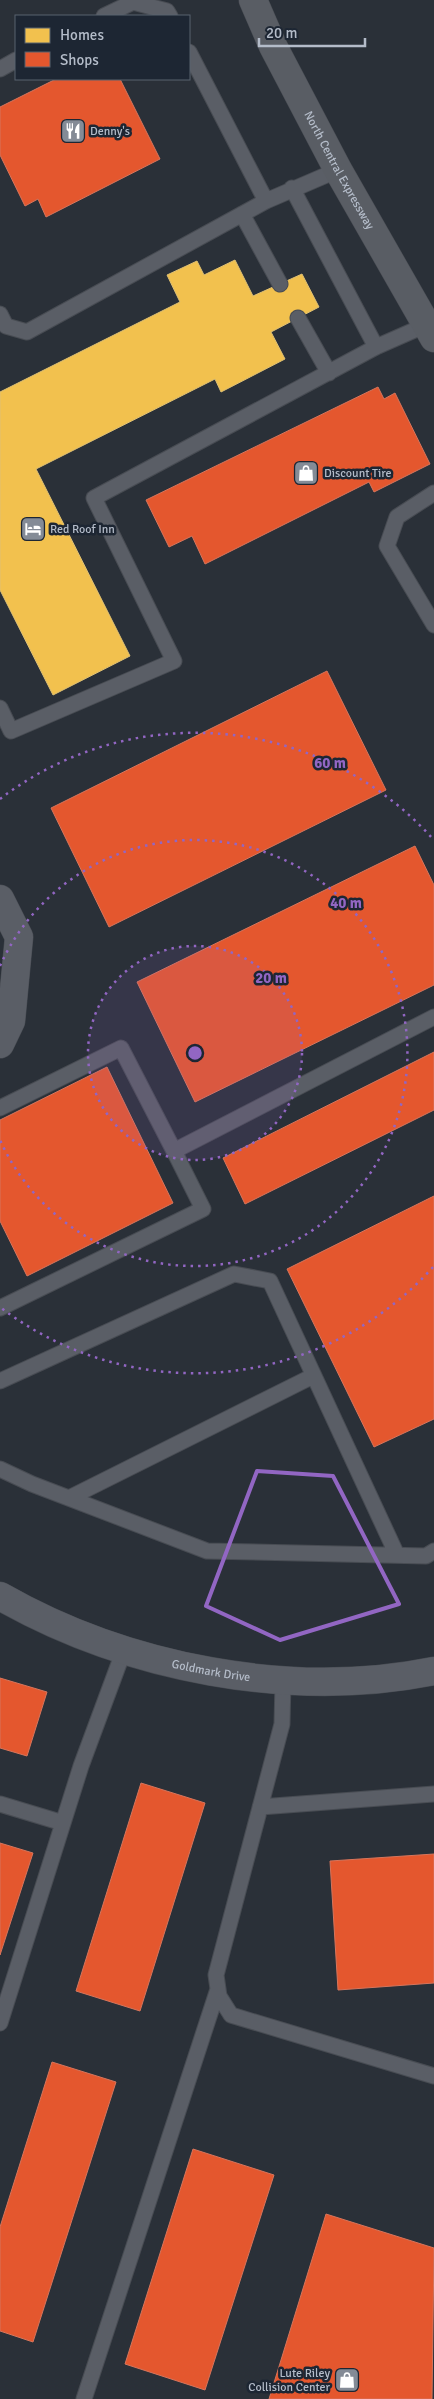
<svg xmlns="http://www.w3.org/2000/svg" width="434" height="2399" font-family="Signika,sans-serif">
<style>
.homes{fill:#f2c14e;stroke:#dfc073}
.shops{fill:#e4572e;stroke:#d6755c}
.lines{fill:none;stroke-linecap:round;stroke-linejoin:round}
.service-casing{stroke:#484c53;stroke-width:17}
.minor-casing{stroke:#484c53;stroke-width:29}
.tertiary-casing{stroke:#484c53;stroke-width:29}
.secondary-casing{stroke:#484c53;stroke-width:29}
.service{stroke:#5a5e66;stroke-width:15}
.minor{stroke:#5a5e66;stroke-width:28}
.tertiary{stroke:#5a5e66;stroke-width:28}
.secondary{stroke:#595d64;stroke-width:28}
.marked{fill:none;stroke:#9266c3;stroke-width:4;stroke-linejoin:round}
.ring{fill:none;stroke:#9266c3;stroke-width:2.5;stroke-dasharray:2.5 5}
.labels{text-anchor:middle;stroke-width:5;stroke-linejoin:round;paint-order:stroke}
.poi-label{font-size:12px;fill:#b4bcc9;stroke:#1d2633;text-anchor:start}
.street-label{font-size:12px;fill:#b4bcc9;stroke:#1d2633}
.centre{fill:#9266c3;stroke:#1d2633;stroke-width:2.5}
.ring-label{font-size:15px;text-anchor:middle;font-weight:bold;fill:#9266c3;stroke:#1d2633;stroke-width:5;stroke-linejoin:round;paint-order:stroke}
</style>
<rect width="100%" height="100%" fill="#2a3038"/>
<!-- homes -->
<path class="homes" d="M235 260 253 296 302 274 319 307 271 332 285 359 221 392 215 379 36 469 130 656 53 695 0 590V392L180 302 167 275 197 261 204 275Z"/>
<!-- shops -->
<path class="shops" d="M56 79H120L160 159 46 217 38 199 25 206 0 155V107Z
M378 387 384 399 395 393 430 464 374 492 369 482 205 564 192 536 169 547 146 500Z
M327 671 386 790 109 927 51 808Z
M415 846 434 885V985L195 1102 137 982Z
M434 1052V1110L245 1204 223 1158Z
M107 1067 173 1203 27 1276 0 1221V1120Z
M434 1196V1419L374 1447 287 1269Z
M0 1678 47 1692 27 1756 0 1748Z
M141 1783 205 1803 140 2011 76 1991Z
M0 1843 33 1853 0 1955Z
M434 1854V1983L338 1990 330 1861Z
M52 2062 116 2082 33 2342 0 2331V2227Z
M193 2149 274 2175 205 2390 125 2364Z
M326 2214 434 2248 432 2399H269Z"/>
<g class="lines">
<defs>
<path id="service" d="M104 16 133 2 167 11 170 16
M189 52 266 201
M0 69 16 60
M292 188 376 347
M242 214 280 284
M0 314 6 326 27 332 266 201 338 170
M298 318 329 373
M434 493 397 517 387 546 434 625
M0 708 11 731 174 661 94 498 376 347 426 325
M0 1108 121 1048 174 1151
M0 1308 203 1209 174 1151 434 1017
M0 1381 234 1274 270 1281 397 1555
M0 1469 32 1484 207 1551 426 1556 434 1551
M69 1498 313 1376
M283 1681 282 1724 216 1975 219 1996 231 2015 434 2076
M0 1804 63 1823
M260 1807 434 1794
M0 2023 81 1766 124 1650
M84 2399 218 1989"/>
<path id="minor" d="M0 899 19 937 11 1021 0 1044"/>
<g id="tertiary">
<path id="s1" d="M0 1596C126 1668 291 1700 434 1671"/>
</g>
<g id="secondary">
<path id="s2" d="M253 0 273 46 338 170 434 338"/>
</g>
</defs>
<!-- service casing -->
<use href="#service" class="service-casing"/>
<!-- minor casing -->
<use href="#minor" class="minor-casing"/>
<!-- tertiary casing -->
<use href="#tertiary" class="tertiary-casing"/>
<!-- secondary casing -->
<use href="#secondary" class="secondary-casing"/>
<!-- service -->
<use href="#service" class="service"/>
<!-- minor -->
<use href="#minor" class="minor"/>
<!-- tertiary -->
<use href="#tertiary" class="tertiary"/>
<!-- secondary -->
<use href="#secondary" class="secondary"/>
</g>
<!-- marked area -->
<path class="marked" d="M257 1471 333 1476 399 1604 280 1640 206 1606Z"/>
<!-- distance rings -->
<circle cx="195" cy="1053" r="107" fill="#9266c3" fill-opacity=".12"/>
<g class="ring">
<circle cx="195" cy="1053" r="107"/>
<path d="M0 966A213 213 0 1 1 0 1140"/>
<path d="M433 1267A320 320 0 0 1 0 1307M0 799A320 320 0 0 1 433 839"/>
</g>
<!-- icons -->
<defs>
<symbol id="restaurant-square" viewBox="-11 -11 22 22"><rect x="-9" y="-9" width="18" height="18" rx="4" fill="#848b96" stroke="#1d2633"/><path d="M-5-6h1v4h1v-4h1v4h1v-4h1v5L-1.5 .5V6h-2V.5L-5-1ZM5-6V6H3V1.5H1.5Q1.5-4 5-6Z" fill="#fff"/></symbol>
<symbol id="shop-square" viewBox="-11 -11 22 22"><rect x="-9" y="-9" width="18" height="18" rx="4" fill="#848b96" stroke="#1d2633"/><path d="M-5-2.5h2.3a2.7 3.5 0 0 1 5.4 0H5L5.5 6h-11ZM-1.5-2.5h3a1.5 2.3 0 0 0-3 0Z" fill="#fff"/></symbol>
<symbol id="hotel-square" viewBox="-11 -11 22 22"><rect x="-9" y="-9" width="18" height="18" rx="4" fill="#848b96" stroke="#1d2633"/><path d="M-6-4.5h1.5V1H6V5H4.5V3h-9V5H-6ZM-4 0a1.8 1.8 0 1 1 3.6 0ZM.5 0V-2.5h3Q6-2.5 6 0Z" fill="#fff"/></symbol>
</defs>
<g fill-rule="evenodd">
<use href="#restaurant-square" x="59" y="117" width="28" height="28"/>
<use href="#shop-square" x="292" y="459" width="28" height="28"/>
<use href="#hotel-square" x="19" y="515" width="28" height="28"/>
<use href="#shop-square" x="333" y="2366" width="28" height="28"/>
</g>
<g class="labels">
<!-- poi labels -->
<g class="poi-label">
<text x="90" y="135">Denny's</text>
<text x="324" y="477">Discount Tire</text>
<text x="50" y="533">Red Roof Inn</text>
<text x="330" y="2377" text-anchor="end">Lute Riley<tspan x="330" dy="14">Collision Center</tspan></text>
</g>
<!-- street labels -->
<g class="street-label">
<text dy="4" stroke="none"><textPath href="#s2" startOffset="191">North Central Expressway</textPath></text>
<text dy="4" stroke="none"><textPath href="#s1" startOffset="225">Goldmark Drive</textPath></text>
</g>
</g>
<circle cx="195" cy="1053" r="8" class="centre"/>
<g class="ring-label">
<text x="330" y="768">60 m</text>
<text x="346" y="908">40 m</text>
<text x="271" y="983">20 m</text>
</g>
<!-- legend -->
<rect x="15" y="15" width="175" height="65" fill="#1d2633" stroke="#59626f"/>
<rect x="25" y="28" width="25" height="15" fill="#f2c14e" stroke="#59626f"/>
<text x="60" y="40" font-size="15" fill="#b4bcc9">Homes</text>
<rect x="25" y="52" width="25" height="15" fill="#e4572e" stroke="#59626f"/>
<text x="60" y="65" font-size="15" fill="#b4bcc9">Shops</text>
<!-- scale -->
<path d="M259 38v8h106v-8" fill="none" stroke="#b4bcc9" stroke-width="2.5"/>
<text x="266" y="38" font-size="15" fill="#b4bcc9" stroke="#1d2633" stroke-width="4" paint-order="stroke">20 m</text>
</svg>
